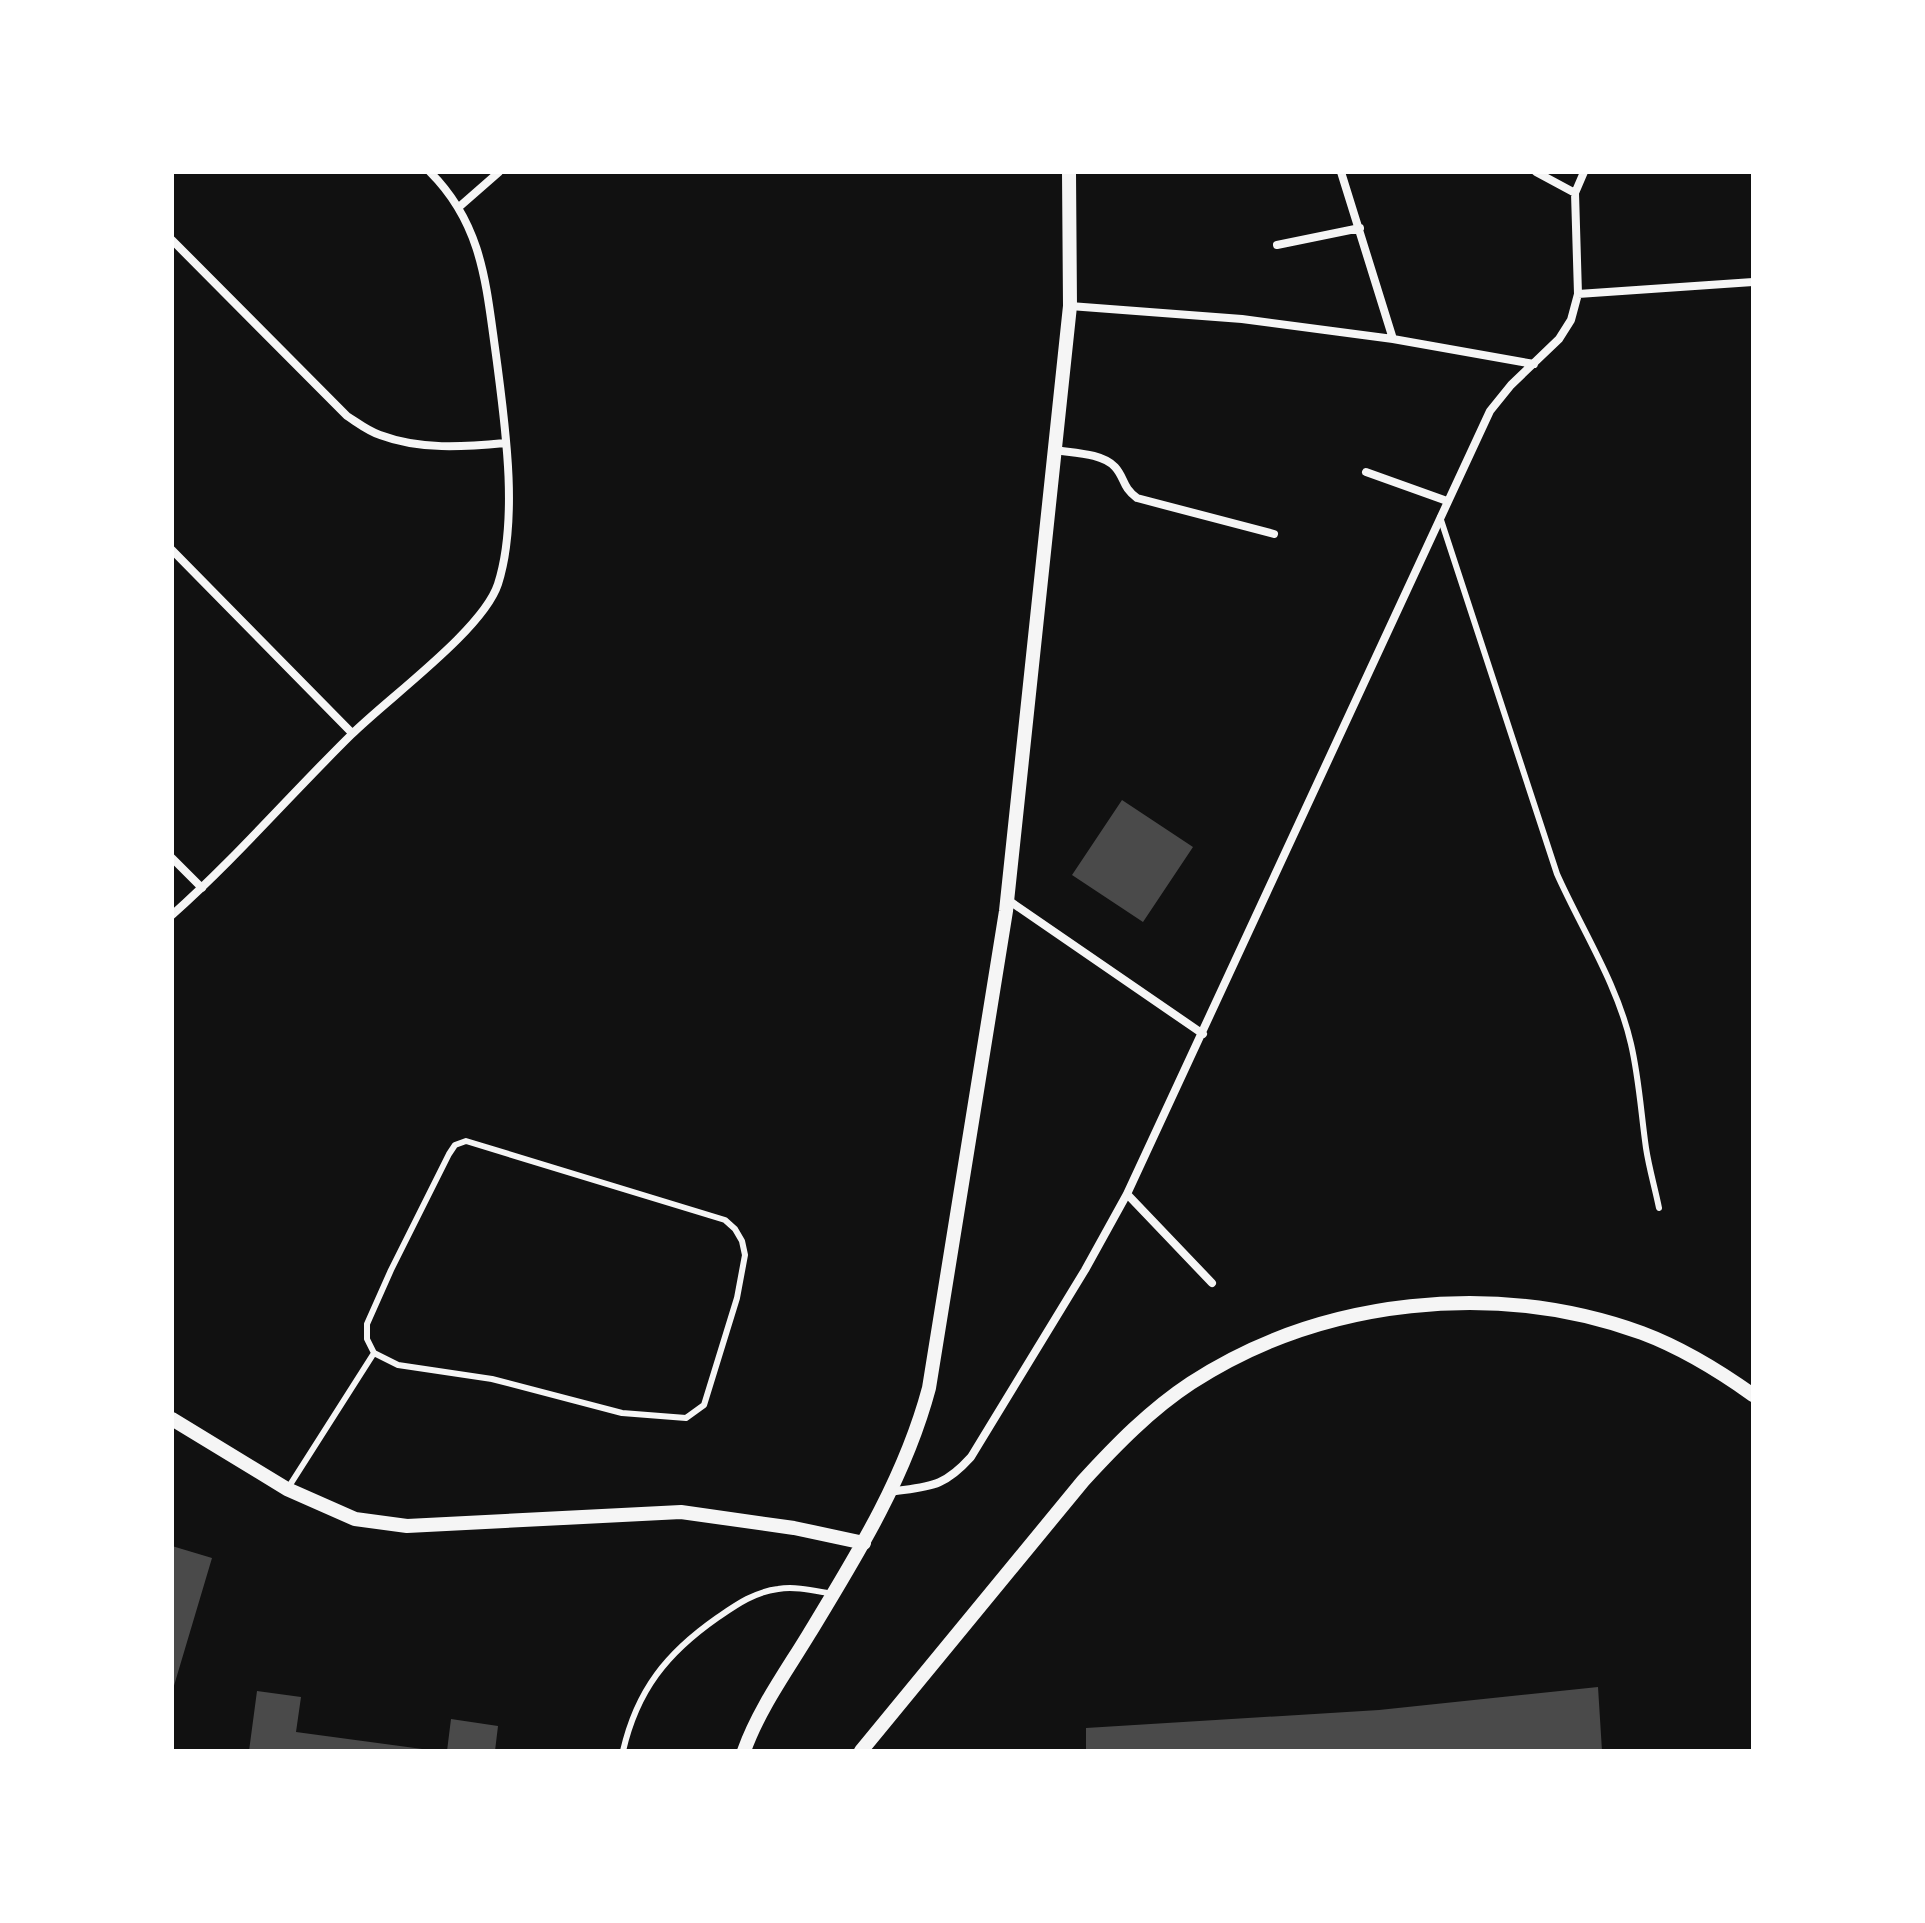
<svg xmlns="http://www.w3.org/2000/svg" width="1925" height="1923" font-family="'Work Sans',sans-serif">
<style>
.building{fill:#4a4a4a}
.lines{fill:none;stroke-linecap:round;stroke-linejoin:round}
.service{stroke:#f5f5f5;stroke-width:6}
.minor{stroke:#f5f5f5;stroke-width:8}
.tertiary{stroke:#f5f5f5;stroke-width:14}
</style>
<rect width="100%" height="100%" fill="#111"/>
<!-- building -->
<path class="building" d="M1122 800 1193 847 1143 922 1072 875Z
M172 1546 212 1558 173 1689H172Z
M1598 1687 1602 1751H1086V1728L1379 1710Z
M257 1691 301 1697 296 1732 437 1751H249Z
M451 1719 498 1726 495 1751H447Z"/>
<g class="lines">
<!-- service -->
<path class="service" d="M1440 517 1557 874C1582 930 1617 983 1631 1044 1639 1078 1641 1113 1646 1148 1649 1168 1655 1188 1659 1208
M466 1141 725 1220 735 1229 742 1241 745 1255 737 1298 704 1405 686 1418 622 1413 492 1379 398 1365 374 1353 367 1339V1324L391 1270 449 1154 455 1145Z
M288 1488 374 1353
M623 1751C637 1690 667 1653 717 1618 736 1605 754 1592 778 1589 796 1586 815 1591 833 1594"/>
<!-- minor -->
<path class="minor" d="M1341 172 1393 339
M1536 172 1575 193
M459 207 499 172
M172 240 347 416C358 423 368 431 380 435 420 450 463 447 505 443
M1277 245 1360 228
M1578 294 1753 282
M1070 306 1242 319 1393 339 1534 364
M1055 450C1073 453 1102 453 1115 467 1125 478 1122 487 1137 498L1274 534
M1366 472 1447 501
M172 550 352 733
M172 858 202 888
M1008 900 1203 1034
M172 915C235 859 291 794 351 735 388 698 483 630 498 584 519 518 505 424 496 355 486 285 483 225 430 172
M1127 1194 1212 1283
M890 1492C930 1486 943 1488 971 1457L1085 1270 1127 1194 1490 411 1511 385 1559 339 1571 320 1578 294 1575 193 1584 172"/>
<!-- tertiary -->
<path class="tertiary" d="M172 1419 287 1489 355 1519 407 1526 681 1512 794 1528 864 1543
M744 1751C759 1709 786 1672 809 1634 857 1555 905 1478 929 1388L1006 911 1070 306 1069 172
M861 1751 1083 1481C1116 1445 1150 1410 1191 1383 1322 1298 1495 1280 1642 1333 1682 1348 1718 1370 1753 1395"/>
</g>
<!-- border -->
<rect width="1925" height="1923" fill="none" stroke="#ffffff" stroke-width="348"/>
</svg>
